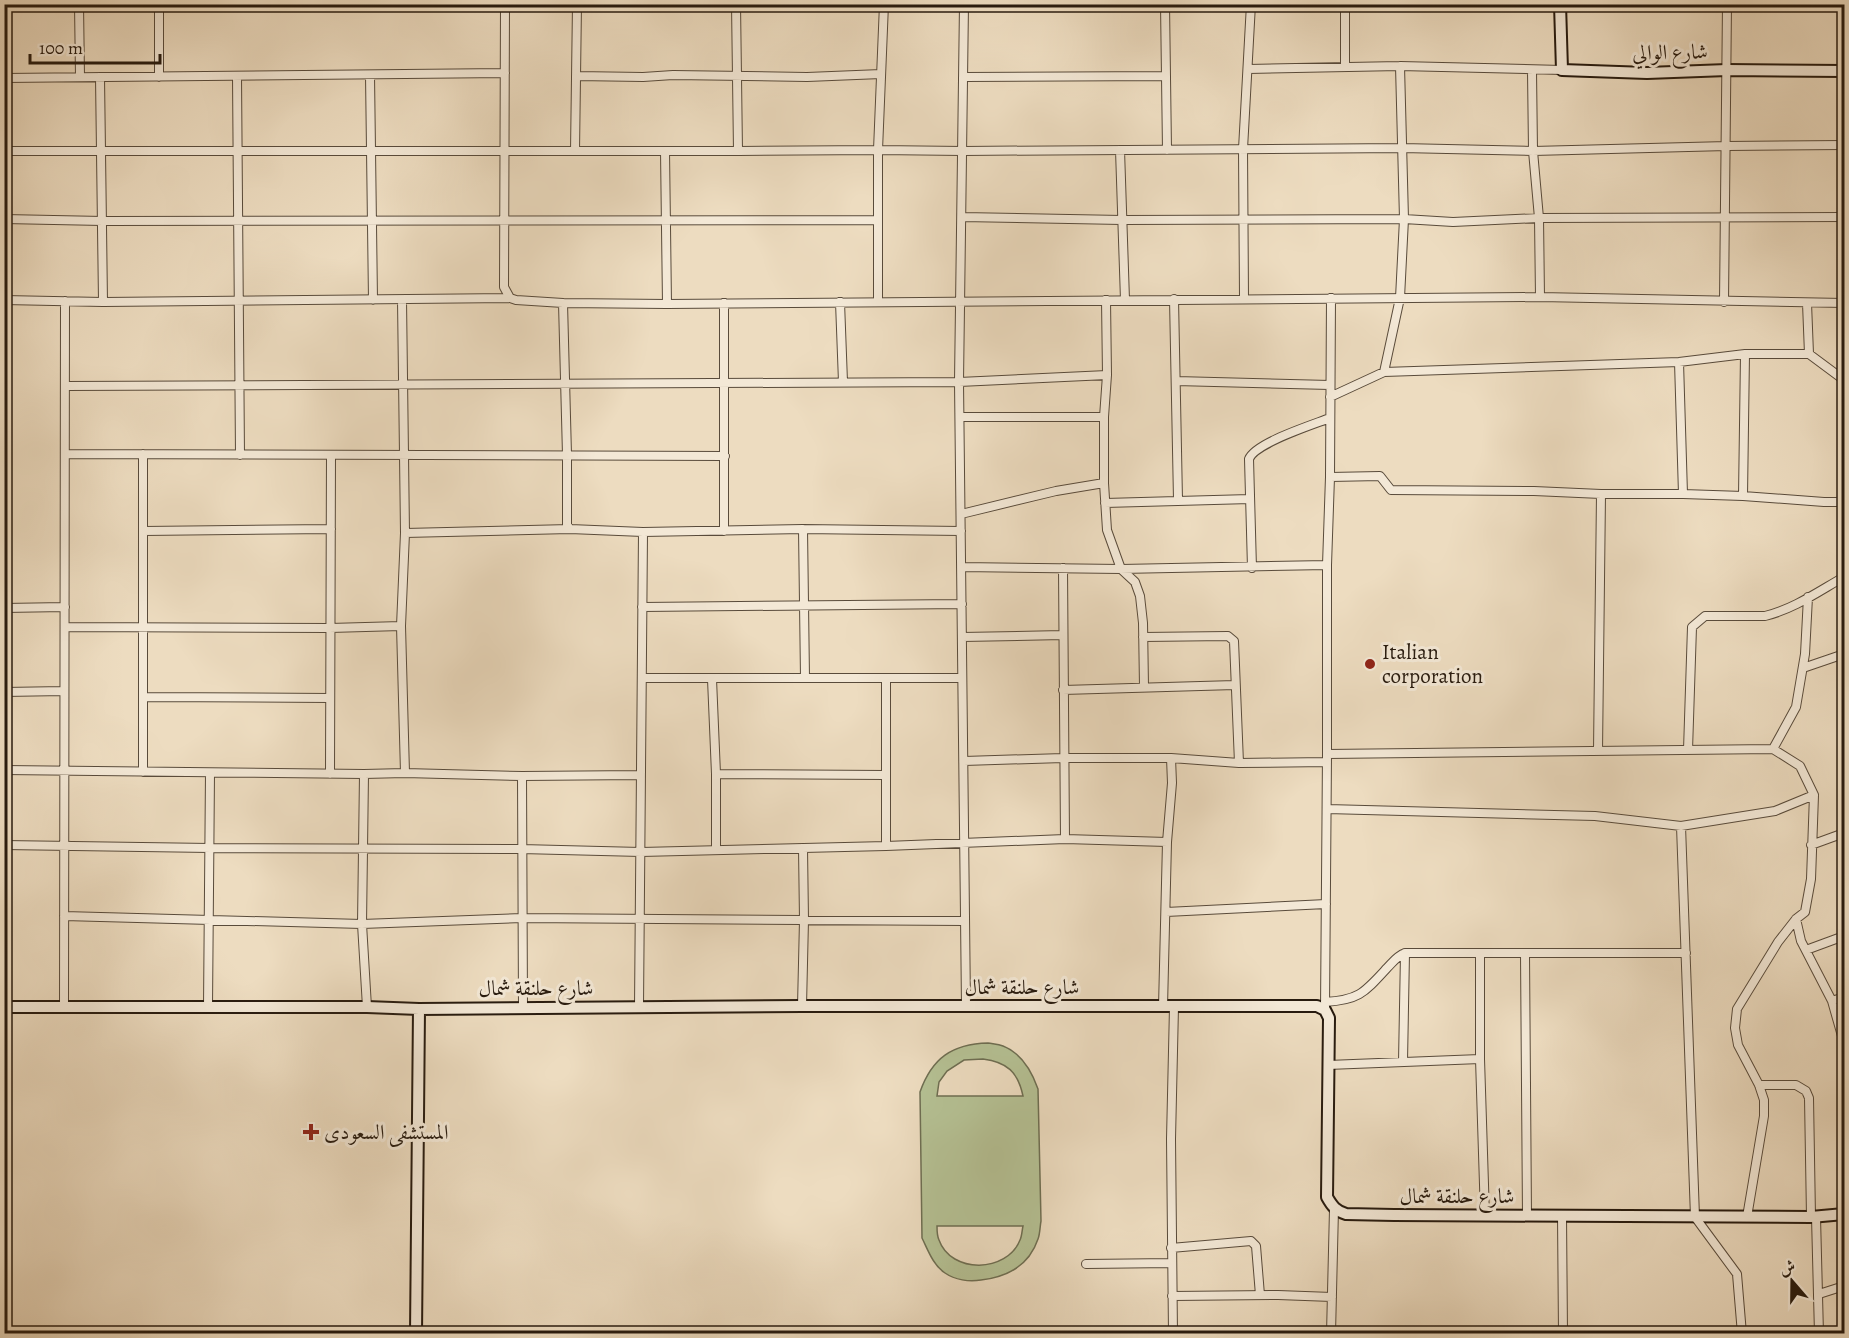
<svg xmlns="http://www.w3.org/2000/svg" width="1849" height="1338" font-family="Alegreya,Amiri,serif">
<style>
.pitch{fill:#b5c194;stroke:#6e6e52;stroke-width:1.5;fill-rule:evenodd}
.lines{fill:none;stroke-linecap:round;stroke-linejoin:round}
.street-casing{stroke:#594b3b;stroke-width:10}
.secondary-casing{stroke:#281b0f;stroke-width:14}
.street{stroke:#f3e8d6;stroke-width:8}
.secondary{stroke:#f3e8d6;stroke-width:10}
.poi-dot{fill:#8f2418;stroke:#f3e8d6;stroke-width:2}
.labels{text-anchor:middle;stroke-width:6;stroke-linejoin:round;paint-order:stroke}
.street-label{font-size:21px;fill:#281b0f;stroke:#f3e8d6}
.poi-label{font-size:21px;fill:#281b0f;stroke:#f3e8d6;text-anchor:start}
</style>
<rect width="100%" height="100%" fill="#eddcc0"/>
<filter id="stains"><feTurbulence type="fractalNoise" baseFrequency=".00333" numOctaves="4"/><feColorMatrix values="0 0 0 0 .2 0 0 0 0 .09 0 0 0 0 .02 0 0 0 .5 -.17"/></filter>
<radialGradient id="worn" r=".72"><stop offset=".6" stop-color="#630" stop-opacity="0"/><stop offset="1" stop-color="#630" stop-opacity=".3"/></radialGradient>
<!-- pitch -->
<path class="pitch" d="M988 1043C993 1044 998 1044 1003 1046 1021 1053 1032 1072 1038 1089L1041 1221C1040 1226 1040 1234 1038 1239 1029 1266 1007 1277 981 1280 969 1282 955 1280 945 1273 933 1265 928 1250 922 1238L920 1092C932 1058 952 1044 988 1043ZM983 1059C1007 1062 1018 1072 1023 1096H937L939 1082 947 1071 964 1060ZM937 1226H1023C1022 1230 1022 1236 1020 1240 1007 1273 951 1274 939 1240 937 1236 937 1230 937 1226Z"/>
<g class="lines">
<defs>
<path id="street" d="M79 4 80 77
M159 4V77
M505 4 504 287 510 298 516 300 563 303 567 455V525L570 529 643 532 639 1007
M736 4 738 151
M964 4 959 382 966 1006
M1165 4 1167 150
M1345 4V67
M1248 69 1400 66 1562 70
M1532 71 1533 151 1539 218 1540 297
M370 75 373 300
M237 76 240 455
M576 76 643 77 673 75 807 77 881 74
M100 77 103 302
M964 77 1166 76
M4 78 505 73
M1120 150 1125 300
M4 151H738L878 150 963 151 1402 148 1533 151 1727 146 1844 145
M575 151 577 4
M665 151 667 304
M962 217 1122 220 1404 219 1453 222 1539 218 1844 217
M4 219 103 221 878 220
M1244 298 1243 149 1251 4
M1174 299 1178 500
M4 300 103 302 510 298
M402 300 405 533 401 626 405 773
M1106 300 1107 375 1104 417V483L1107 530 1121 569 1135 582 1140 596 1143 623 1144 687
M840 302 843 382
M878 302V150L884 4
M1724 302 1727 4
M563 303 667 304 1540 297 1844 303
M1807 303 1809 354
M1679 362 1683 494
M1384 372 1400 298 1404 219 1400 66
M1176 381 1330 385
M65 386 959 382 1107 375
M1330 397 1384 372 1679 362 1745 354H1809L1844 380
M960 417H1104
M65 454 725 456
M1330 477 1380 476 1391 490 1534 491 1601 494H1683L1743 496 1824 502H1837L1844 499
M1743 496 1745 354
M1105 503 1250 499
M961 514 1056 491 1104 483
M803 529 805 678
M143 531 331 529
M724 531V303
M643 532 803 529 961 531
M405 533 570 529
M961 567 1121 569 1327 565
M1063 568 1065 839
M1252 568 1249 459C1255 443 1312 425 1330 418
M642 607 962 604
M4 608 65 607
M65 627 330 628 401 626
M962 637 1063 635
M1143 637 1228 636 1234 641 1239 763
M1803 668 1844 654
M642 678H962
M886 678V846
M712 679 716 774V849
M1063 690 1235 685
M4 692 64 691
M143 697 330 698
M1773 749 1796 707 1805 654 1808 597
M1688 750 1692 627 1705 616H1765C1794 609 1819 591 1844 577
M1598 751 1601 494
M1327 754 1773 749 1800 766 1814 795 1811 879 1805 912 1796 919 1778 942 1737 1009 1735 1028 1738 1045 1759 1085 1764 1100V1116L1747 1217
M964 761 1063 758H1171L1239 763 1327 762
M4 770 364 774 405 773 522 776 640 775
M143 772V454
M330 774 331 455
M364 774 362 924 367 1007
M716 774 885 775
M522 776 523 1008
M1327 809 1595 816 1681 826 1775 811 1814 795
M1681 826 1695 1217 1737 1274 1742 1334
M4 845 210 848 521 849 641 852 886 846 1065 839 1167 842
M1811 845 1844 833
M1166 912 1326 904
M64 916 362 924 522 918 965 921
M1796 919 1801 941 1832 1001 1844 1043
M1806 950 1844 936
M1480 954V1059L1485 1216
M1525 954 1527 1216
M1832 1001 1844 997
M1325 1002C1359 1000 1364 993 1387 968 1393 962 1397 956 1405 953H1686
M208 1006 210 773
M802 1006 804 920 803 848
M64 1007 65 301
M1163 1007 1167 842 1172 783 1171 758
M1325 1010 1327 754V565L1330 477 1331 298
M1403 1062 1405 953
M1328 1065 1480 1059
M1759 1085H1796L1806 1091 1809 1098 1811 1217
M1562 1215 1563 1334
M1816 1217 1819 1334
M1171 1248 1251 1241 1256 1246 1260 1295
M1086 1264 1172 1263
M1819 1294 1844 1286
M1172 1296 1278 1295 1332 1297
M1331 1329 1342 1334
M1173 1334 1171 1139 1174 1007
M1331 1334 1334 1209"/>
<path id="secondary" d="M1560 4 1562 70 1647 73 1727 70 1844 71
M4 1007H367L419 1009 802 1006H1317L1325 1010 1329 1018 1327 1197C1332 1206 1336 1211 1346 1214L1394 1215 1811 1217 1844 1214
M416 1334 419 1009"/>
</defs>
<!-- street casing -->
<use href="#street" class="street-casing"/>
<!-- secondary casing -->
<use href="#secondary" class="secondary-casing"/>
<!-- street -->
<use href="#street" class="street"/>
<!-- secondary -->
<use href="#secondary" class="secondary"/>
</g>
<!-- markers -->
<g class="poi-dot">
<circle cx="1370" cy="664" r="6"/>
<path d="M308 1123h6v6h6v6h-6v6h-6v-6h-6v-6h6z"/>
</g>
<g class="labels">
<!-- street labels -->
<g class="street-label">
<text transform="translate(1670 52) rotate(-1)" y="7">شارع الوالي</text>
<text x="1022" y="994">شارع حلنقة شمال</text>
<text x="536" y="995">شارع حلنقة شمال</text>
<text x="1457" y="1203">شارع حلنقة شمال</text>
</g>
<!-- poi labels -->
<g class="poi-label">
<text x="1382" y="659">Italian<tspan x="1382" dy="24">corporation</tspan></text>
<text x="324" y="1139">المستشفى السعودى</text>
</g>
</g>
<!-- margin -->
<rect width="1849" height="1338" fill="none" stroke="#eddcc0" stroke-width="24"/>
<rect x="6" y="6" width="1837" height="1326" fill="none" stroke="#281b0f" stroke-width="3"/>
<rect x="12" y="12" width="1825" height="1314" fill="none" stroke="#281b0f" stroke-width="1.5"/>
<!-- north arrow -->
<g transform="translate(1792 1281) rotate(340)" stroke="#f3e8d6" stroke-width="4.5" paint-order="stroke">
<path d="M0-4.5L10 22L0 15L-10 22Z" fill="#281b0f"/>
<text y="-9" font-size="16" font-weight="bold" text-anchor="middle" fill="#281b0f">ش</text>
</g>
<!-- scale -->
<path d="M30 54v9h130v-9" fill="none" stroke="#281b0f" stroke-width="3"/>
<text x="39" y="54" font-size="18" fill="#281b0f" stroke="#f3e8d6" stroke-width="4.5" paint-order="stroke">100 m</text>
<rect width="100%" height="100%" filter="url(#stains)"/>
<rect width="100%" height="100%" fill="url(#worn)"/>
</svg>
